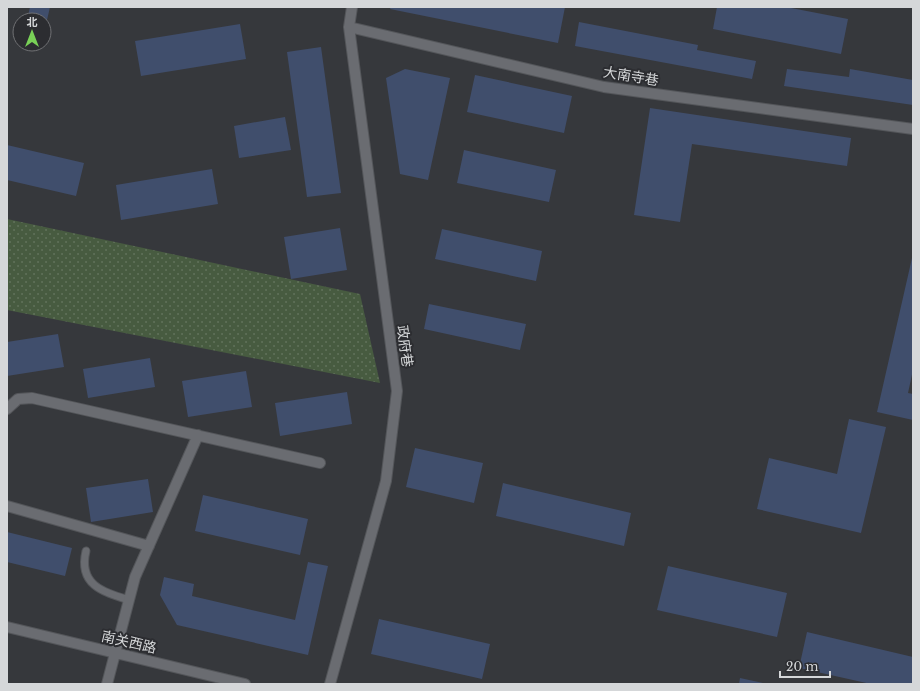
<svg xmlns="http://www.w3.org/2000/svg" width="920" height="691" font-family="'Libre Baskerville','Noto Sans SC',serif">
<style>
.park{fill:url(#park-dots)}
.building{fill:#404e6c}
.lines{fill:none;stroke-linecap:round;stroke-linejoin:round}
.service-casing{stroke:#54565a;stroke-width:9}
.minor-casing{stroke:#54565a;stroke-width:12}
.service{stroke:#6a6c71;stroke-width:7}
.minor{stroke:#6a6c71;stroke-width:10}
.labels{text-anchor:middle;stroke-width:4;stroke-linejoin:round;paint-order:stroke}
.street-label{font-size:14px;fill:#d5d7d9;stroke:#2c2d31}
</style>
<defs>
<pattern id="park-dots" width="8" height="8" patternUnits="userSpaceOnUse"><rect width="8" height="8" fill="#475b40"/><path d="M2 2h.1M6 6h.1" fill="none" stroke="#61725b" stroke-width="1.8" stroke-linecap="round"/></pattern>
</defs>
<rect width="100%" height="100%" fill="#36383c"/>
<!-- park -->
<path class="park" d="M7 219 360 294 380 383 7 310Z"/>
<!-- building -->
<path class="building" d="M30 7H50L47 20 28 16Z
M391 7H565L558 43 390 9Z
M717 7H786L848 19 841 54 713 29Z
M579 22 698 45 697 50 756 61 752 79 575 46Z
M240 24 246 59 141 76 135 41Z
M321 47 341 193 307 197 287 52Z
M405 69 450 78 428 180 400 174 386 78Z
M787 69 849 77 850 69 913 80V105L784 86Z
M475 75 572 96 564 133 467 112Z
M650 108 851 138 847 166 692 144 680 222 634 215Z
M285 117 291 150 239 158 234 126Z
M7 145 84 163 76 196 7 180Z
M464 150 556 170 549 202 457 183Z
M212 169 218 204 121 220 116 185Z
M340 228 347 270 291 279 284 237Z
M442 229 542 251 536 281 435 259Z
M912 258 913 370 908 393 913 394V420L877 412Z
M429 304 526 324 520 350 424 329Z
M58 334 64 367 7 376V342Z
M150 358 155 387 88 398 83 369Z
M246 371 252 407 188 417 182 381Z
M347 392 352 424 280 436 275 403Z
M849 419 886 427 861 533 757 509 769 458 837 474Z
M415 448 483 463 474 503 406 487Z
M148 479 153 512 91 522 86 488Z
M503 483 631 513 624 546 496 516Z
M203 495 308 519 300 555 195 531Z
M7 532 72 548 65 576 7 562Z
M308 562 328 566 308 655 177 625 160 595 164 577 194 584 192 596 295 620Z
M668 566 787 593 777 637 657 610Z
M379 619 490 644 482 679 371 654Z
M807 632 913 657V684H871L799 668Z
M740 678 763 683 762 684H739Z"/>
<g class="lines">
<defs>
<path id="service" d="M86 551C78 585 103 592 129 600"/>
<path id="minor" d="M349 27 604 87 913 129
M7 409 18 399 32 398 320 463
M7 506 149 546
M7 627 245 684
M107 684 135 577 198 435
M330 684 386 481 397 391 349 27 352 7"/>
</defs>
<!-- service casing -->
<use href="#service" class="service-casing"/>
<!-- minor casing -->
<use href="#minor" class="minor-casing"/>
<!-- service -->
<use href="#service" class="service"/>
<!-- minor -->
<use href="#minor" class="minor"/>
</g>
<g class="labels">
<!-- street labels -->
<g class="street-label">
<text transform="translate(631 76) rotate(9)" y="5">大南寺巷</text>
<text transform="translate(405 346) rotate(82)" y="5">政府巷</text>
<text transform="translate(129 642) rotate(13)" y="5">南关西路</text>
</g>
</g>
<!-- border -->
<rect width="920" height="691" fill="none" stroke="#d5d7d9" stroke-width="16"/>
<!-- north arrow -->
<g transform="translate(32 32)"><circle r="19" fill="#2c2d31" stroke="#707174"/>
<path d="M0-3L7 15L0 10L-7 15Z" fill="#79d157"/>
<text y="-6" font-size="11" font-weight="bold" text-anchor="middle" fill="#d5d7d9">北</text>
</g>
<!-- scale -->
<path d="M780 671v6h50v-6" fill="none" stroke="#d5d7d9" stroke-width="2"/>
<text x="786" y="671" font-size="12" fill="#d5d7d9" stroke="#2c2d31" stroke-width="3" paint-order="stroke">20 m</text>
</svg>
